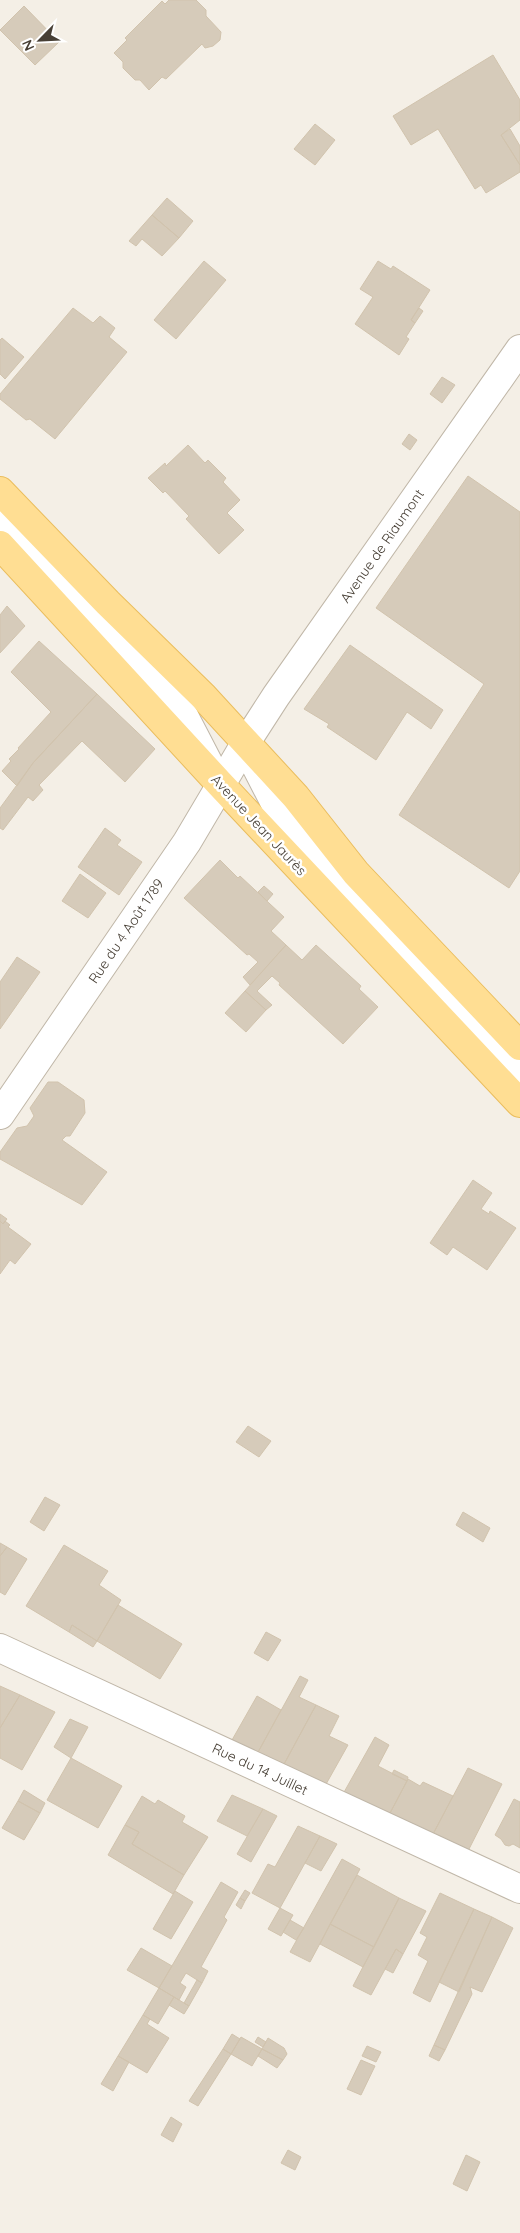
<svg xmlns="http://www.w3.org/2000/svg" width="520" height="2233" font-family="Quicksand,sans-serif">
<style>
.building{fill:#d6cbba;stroke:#d1c3ad}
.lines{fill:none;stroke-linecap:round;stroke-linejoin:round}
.minor-casing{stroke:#c0b7a8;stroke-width:30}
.major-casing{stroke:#eabd5d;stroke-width:30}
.minor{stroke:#fff;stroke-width:28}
.major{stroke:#ffde93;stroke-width:28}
.labels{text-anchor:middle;stroke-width:5;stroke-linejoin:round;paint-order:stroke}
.street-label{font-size:14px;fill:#473f35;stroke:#fff}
</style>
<rect width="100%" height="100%" fill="#f4efe6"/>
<!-- building -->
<path class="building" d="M169 0H196L206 10V16L221 32 220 40 213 46 205 48 202 44 166 79 162 77 149 90 140 80H135L123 68V62L114 53 127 40 125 38 162 1 165 4Z
M24 6 59 42 35 65 0 30Z
M493 55 520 100V120L501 135 520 165V172L486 193 481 185 475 189 438 129 411 145 393 116Z
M315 124 335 140 315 165 294 149Z
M510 129 520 146V165L501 135Z
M167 198 193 221 179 238 152 215Z
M152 215 179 238 162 256 142 239 136 246 129 241Z
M204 261 226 280 176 339 154 320Z
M378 261 391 269 393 266 430 290 411 320 415 323 406 337 409 339 399 355 355 324 373 297 360 289Z
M73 308 93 323 100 316 115 328 109 337 127 352 55 439 30 419 26 420 0 399V394Z
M419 308 423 311 415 323 411 320Z
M2 338 24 357 5 379 0 374V340Z
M442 377 455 385 442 403 430 394Z
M409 434 417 440 410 450 402 444Z
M188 445 205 463 208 460 226 478 223 482 240 500 227 513 244 530 219 554 186 519 189 516 165 491 163 493 148 478 165 463 166 466Z
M468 476 520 512V871L509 888 399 815 484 684 376 608Z
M7 606 25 626 0 653V615Z
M39 641 97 694 33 763 17 786 2 771 11 761 9 759 19 749 18 748 51 712 11 672Z
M350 645 443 710 431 729 407 712 376 760 327 727 329 724 304 709Z
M97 694 155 749 125 782 82 741 39 785 43 790 33 801 28 797 3 830 0 828V808L33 763Z
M105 828 121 840 117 845 142 862 119 895 78 867Z
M220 860 238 878 240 876 284 917 271 931 286 945 250 985 243 977 258 962 249 954 247 955 184 898Z
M80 874 106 893 88 918 62 901Z
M264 886 273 894 267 901 258 892Z
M286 945 302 960 316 945 361 986 359 989 378 1007 343 1044 279 985 280 983 272 976 257 991 272 1005 266 1010 245 991Z
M17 957 40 972 0 1029V982Z
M245 991 266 1010 246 1032 225 1013Z
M48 1082H58L84 1100 85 1113 70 1136H66L62 1140 107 1172 82 1205 0 1159V1152L17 1128 27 1126 34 1116 30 1108Z
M473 1180 492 1193 481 1209 489 1214 490 1211 516 1228 487 1270 453 1247 447 1255 430 1243Z
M0 1214 7 1219 3 1224 0 1221Z
M0 1221 3 1224 5 1221 10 1225 8 1227 31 1244 15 1264 10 1260 0 1274Z
M248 1426 271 1441 259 1457 236 1442Z
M45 1497 60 1505 44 1531 30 1522Z
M463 1512 490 1528 483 1542 456 1525Z
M0 1543 7 1547 0 1556Z
M64 1545 108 1571 99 1585 121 1600 97 1641 72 1625 69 1632 26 1606Z
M7 1547 27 1559 5 1595 0 1592V1556Z
M118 1605 182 1644 160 1679 97 1641Z
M72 1625 97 1641 93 1647 69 1632Z
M266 1632 281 1640 268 1661 254 1653Z
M300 1676 308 1680 299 1697 316 1705 283 1766 257 1754Z
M0 1686 20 1695 0 1728Z
M20 1695 55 1712 22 1770 0 1758V1728Z
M257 1696 281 1710 257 1754 232 1740Z
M316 1705 339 1716 329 1736 348 1745 325 1786 283 1766Z
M70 1719 88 1727 71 1758 54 1747Z
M375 1737 389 1745 378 1766 407 1781 389 1815 343 1794Z
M71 1758 122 1786 98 1828 47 1800Z
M468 1768 502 1784 467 1853 432 1836Z
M394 1770 408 1777 407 1781 392 1774Z
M408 1779 420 1786 423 1782 453 1796 432 1836 389 1815Z
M24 1790 45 1803 40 1813 18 1801Z
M232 1795 263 1809 247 1836 217 1821Z
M142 1796 155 1804 158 1800 185 1816 182 1822 208 1837 184 1875 132 1844 139 1832 125 1825Z
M514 1799 520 1802V1848L513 1844 509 1846 505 1845 501 1839 495 1835Z
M18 1801 40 1813 24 1840 2 1828Z
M263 1809 277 1816 251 1862 237 1854Z
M125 1825 139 1832 132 1844 184 1875 173 1894 108 1855Z
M298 1826 320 1836 280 1908 252 1893 268 1864 275 1867Z
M320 1836 337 1844 321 1871 305 1863Z
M342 1859 360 1869 310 1962 290 1952Z
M357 1875 399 1898 374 1947 330 1924Z
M221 1882 238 1892 224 1917 227 1920 201 1967 208 1971 202 1983 186 1973 180 1983 186 1987 179 2000 159 1988Z
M245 1890 250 1893 245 1901 240 1898Z
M175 1891 193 1902 171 1939 153 1929Z
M440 1893 474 1909 430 2002 413 1993 428 1961 418 1955 427 1937 420 1933Z
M240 1898 245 1901 241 1909 236 1905Z
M399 1898 426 1911 403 1954 396 1949 371 1995 353 1986Z
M280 1908 293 1915 281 1936 268 1929Z
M474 1909 492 1917 459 1992 439 1982Z
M492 1917 513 1928 482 1992 470 1987 472 1994 445 2050 434 2045Z
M290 1920 304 1928 296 1940 283 1932Z
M330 1924 374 1947 363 1967 320 1944Z
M141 1948 172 1966 159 1988 127 1970Z
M396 1949 403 1954 393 1973 385 1969Z
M197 1980 202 1983 189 2006 184 2003Z
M159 1988 174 1997 158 2024 143 2015Z
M174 1997 189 2006 184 2014 169 2005Z
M143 2015 150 2019 147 2024 169 2038 147 2073 118 2056Z
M232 2034 240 2039 231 2054 223 2049Z
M241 2037 262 2049 252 2066 231 2054Z
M258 2037 266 2042 263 2047 255 2042Z
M268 2038 284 2048 287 2054 283 2060 262 2049Z
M434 2045 445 2050 439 2061 429 2056Z
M367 2046 381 2052 376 2062 362 2056Z
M223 2049 231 2054 198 2106 189 2101Z
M262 2049 283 2060 277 2068 258 2056Z
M118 2056 129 2062 113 2091 101 2084Z
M361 2060 375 2066 361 2095 347 2089Z
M171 2117 182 2124 173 2142 161 2135Z
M288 2150 301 2157 295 2170 281 2163Z
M466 2155 480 2162 467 2191 453 2184Z"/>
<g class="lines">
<defs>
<path id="minor" d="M0 523 184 716 211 768
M247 749 280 813 339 875 520 1074
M0 1115 187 842 245 744 276 696 520 349
M0 1648 520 1889"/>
<path id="major" d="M0 491 108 603 203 696 296 797 356 873 520 1046
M0 545 220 784 520 1103"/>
</defs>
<!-- minor casing -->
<use href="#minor" class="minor-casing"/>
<!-- major casing -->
<use href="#major" class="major-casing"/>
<!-- minor -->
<use href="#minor" class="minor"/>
<!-- major -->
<use href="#major" class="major"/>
</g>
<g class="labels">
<!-- street labels -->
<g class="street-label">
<text transform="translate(382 546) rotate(-55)" y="5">Avenue de Riaumont</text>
<text transform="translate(259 825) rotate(47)" y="5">Avenue Jean Jaurès</text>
<text transform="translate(126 931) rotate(-56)" y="5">Rue du 4 Août 1789</text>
<text transform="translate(260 1769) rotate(25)" y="5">Rue du 14 Juillet</text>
</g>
</g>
<!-- north arrow -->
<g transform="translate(40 40) rotate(246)" stroke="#ffffff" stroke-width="4" paint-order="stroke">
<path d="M0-4L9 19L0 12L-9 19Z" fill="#473f35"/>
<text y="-8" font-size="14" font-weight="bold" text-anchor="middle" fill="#473f35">N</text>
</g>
</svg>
